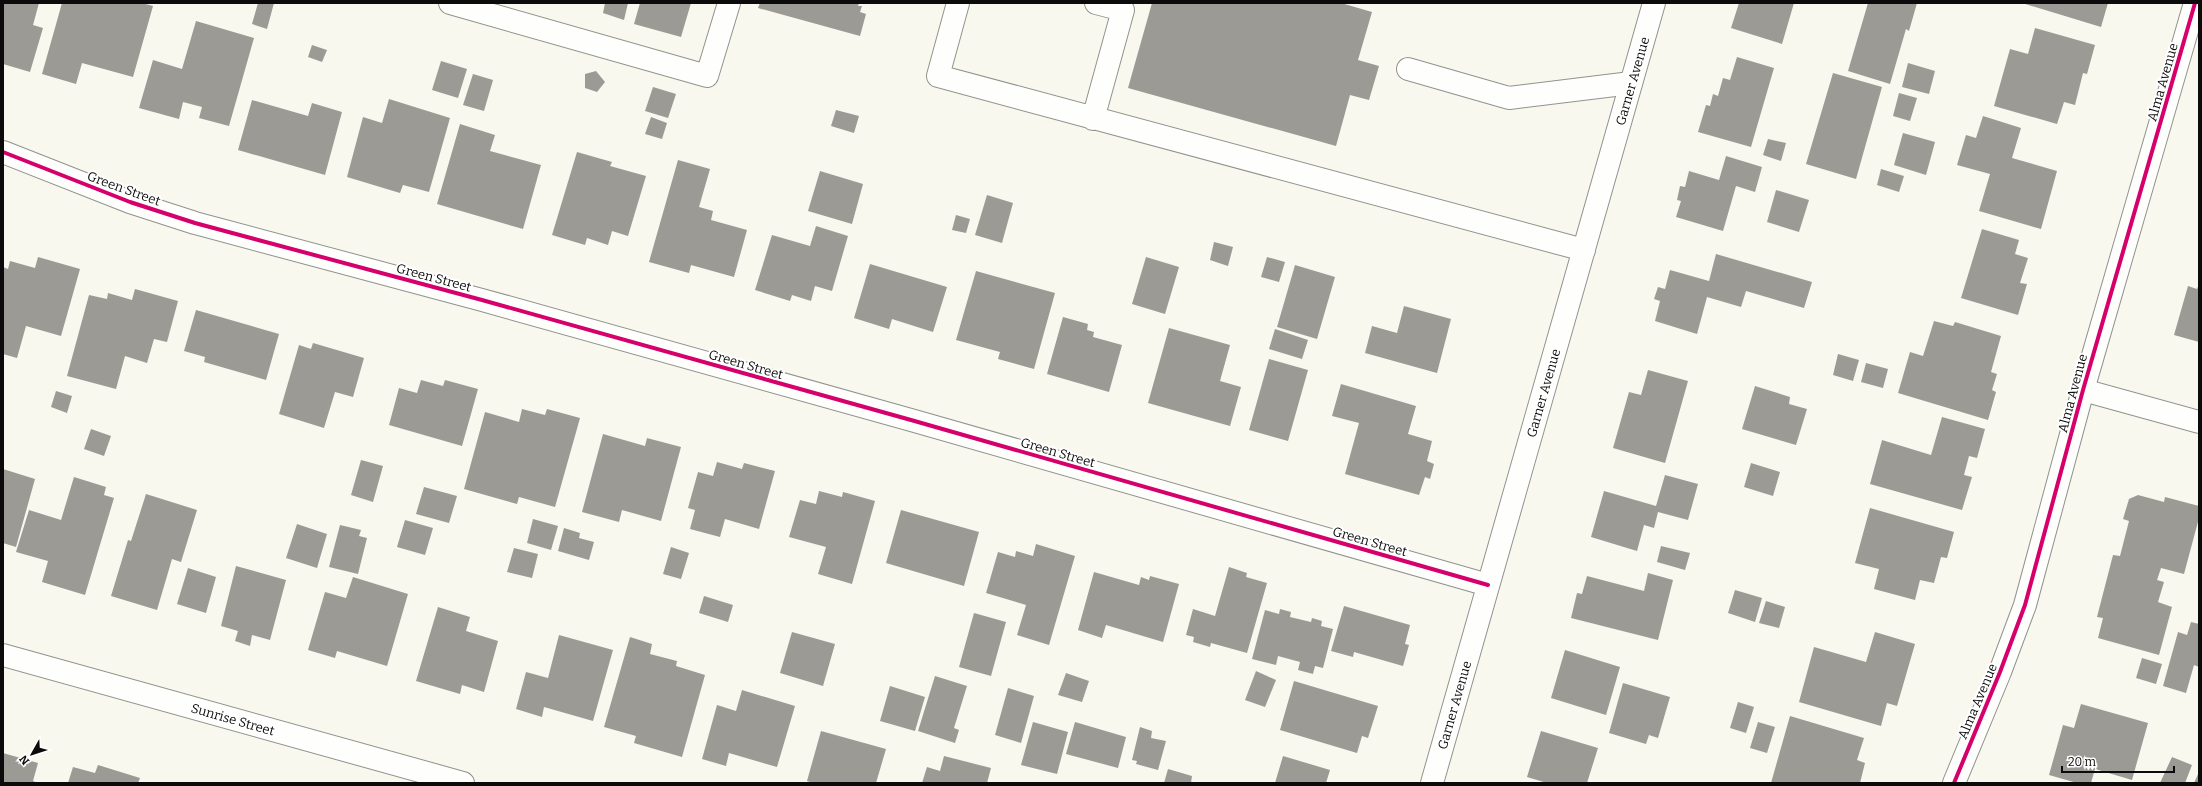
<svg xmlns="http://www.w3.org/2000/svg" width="2202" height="786" font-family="Bitter,serif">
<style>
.building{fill:#9c9a94}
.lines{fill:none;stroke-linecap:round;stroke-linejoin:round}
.service-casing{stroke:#92928d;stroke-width:24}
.minor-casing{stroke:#92928d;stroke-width:24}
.tertiary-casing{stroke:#92928d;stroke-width:24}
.service{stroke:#fefefc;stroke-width:22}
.minor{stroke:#fefefc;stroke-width:22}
.tertiary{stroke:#fefefc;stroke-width:22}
.cycleway-casing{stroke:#fff;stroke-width:6}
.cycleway{stroke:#d6006c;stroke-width:4}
.labels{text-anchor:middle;stroke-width:4;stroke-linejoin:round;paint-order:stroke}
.street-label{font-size:13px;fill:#0b0b0b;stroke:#fff}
</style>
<rect width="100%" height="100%" fill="#f9f8ee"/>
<!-- building -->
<path class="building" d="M3 3H39L33 25 43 28 30 72 3 64Z
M62 3H142L153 6 133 77 82 63 76 84 42 74Z
M258 3H274L267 29 252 24Z
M605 3H628L624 20 603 13Z
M640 3H691L681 37 634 24Z
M760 3H859L858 6H862L860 12 866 14 860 36 758 8Z
M1152 3H1341L1372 12 1358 60 1379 66 1369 100 1350 95 1336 146 1128 88Z
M1739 3H1794L1782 44 1731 28Z
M1868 3H1917L1909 31 1906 29 1890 84 1848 71Z
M2022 3H2108L2101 27Z
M196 21 254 38 229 126 199 118 202 107 183 102 179 119 139 108 153 60 182 69Z
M2035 28 2095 45 2087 74 2083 73 2075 105 2064 102 2057 124 1994 106 2010 49 2028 54Z
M312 45 327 50 322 62 308 57Z
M1737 57 1774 68 1751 147 1698 132 1706 105 1710 106 1713 94 1718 96 1723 78 1730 80Z
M441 61 467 69 458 98 432 90Z
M1908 63 1935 71 1929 94 1902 87Z
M596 71 605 82 597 92 585 88V74Z
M1833 73 1882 87 1856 179 1806 164Z
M473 74 493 80 484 111 463 105Z
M653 87 676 94 668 118 645 111Z
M1899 93 1917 98 1910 121 1893 116Z
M389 99 450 118 429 192 403 185 400 193 347 177 363 117 382 123Z
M252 100 308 116 312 103 342 112 325 175 238 150Z
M836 110 859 116 854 133 831 126Z
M1983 116 2021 128 2012 158 2057 171 2041 229 1979 211 1990 174 1957 165 1966 135 1976 138Z
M651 117 667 123 662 139 645 134Z
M460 124 495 135 490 151 541 165 523 229 437 204Z
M1903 133 1935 142 1926 175 1894 165Z
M1768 139 1786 143 1781 161 1763 155Z
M577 152 612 162 610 166 646 176 628 236 612 231 608 245 587 238 585 245 552 235Z
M1726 156 1762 167 1755 192 1736 186 1723 231 1676 217 1681 201 1677 200 1680 186 1685 187 1689 171 1719 180Z
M678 160 710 169 699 207 713 211 711 220 747 230 734 277 691 265 689 273 649 262Z
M1881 169 1904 176 1899 192 1877 185Z
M820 171 863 184 852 224 808 211Z
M1776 190 1809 200 1799 232 1767 222Z
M987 195 1013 203 1002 243 975 235Z
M956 215 970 219 966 233 952 230Z
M816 226 848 236 832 291 815 286 811 301 792 295 790 301 755 290 772 235 810 246Z
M1982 229 2019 240 2015 254 2028 258 2020 283 2027 284 2018 315 1961 298Z
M1214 242 1233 247 1228 266 1210 260Z
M1716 254 1812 282 1804 308 1746 291 1741 307 1707 297 1697 334 1655 321 1660 301 1654 299 1658 287 1665 289 1670 270 1709 281Z
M38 257 80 269 61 336 26 326 17 358 3 354V267L8 269 10 261 35 268Z
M1146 257 1179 267 1165 314 1132 304Z
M1267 257 1285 262 1279 282 1261 277Z
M870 264 947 287 933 332 892 319 889 329 854 318Z
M1295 265 1335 277 1317 339 1277 327Z
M976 271 1055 293 1034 369 998 359 1000 352 956 340Z
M2199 284V342L2174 335 2188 286 2197 289Z
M135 289 178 301 167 342 154 339 147 363 125 356 116 389 67 376 89 295 107 299 108 293 132 300Z
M1404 306 1451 319 1437 373 1365 353 1372 326 1397 333Z
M196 310 279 334 266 380 204 362 205 357 184 351Z
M1063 317 1088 324 1087 330 1094 332 1093 337 1122 345 1109 392 1047 374Z
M1934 321 1953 326 1955 322 2001 336 1991 372 1997 374 1992 390 1996 392 1988 420 1898 393 1910 352 1923 356Z
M1169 328 1230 345 1220 381 1241 387 1230 426 1148 403Z
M1275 329 1308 340 1302 359 1269 349Z
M313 343 364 358 353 397 335 392 324 428 279 414 299 345 311 349Z
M1838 354 1859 360 1853 381 1833 375Z
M1269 359 1308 370 1288 441 1249 430Z
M1866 363 1888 369 1883 388 1861 382Z
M1648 370 1688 381 1665 463 1613 448 1629 392 1641 395Z
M421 380 443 386 445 380 478 389 462 446 389 425 399 388 417 393Z
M1341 384 1416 406 1408 434 1432 441 1427 461 1434 464 1430 479 1425 477 1419 495 1345 474 1359 423 1332 416Z
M1755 386 1790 397 1789 404 1807 409 1796 445 1742 429Z
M56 391 72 396 67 413 51 407Z
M522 409 545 415 547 409 580 418 555 507 519 497 517 504 464 489 485 412 519 422Z
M1942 417 1985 429 1977 458 1969 456 1964 475 1972 477 1962 510 1870 484 1882 440 1931 455Z
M91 429 111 436 104 456 84 449Z
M603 434 645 446 647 438 681 447 661 521 622 510 619 522 582 512Z
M361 460 383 466 373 502 351 495Z
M717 462 742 469 744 463 775 471 759 529 725 519 720 537 690 529 695 510 688 508 698 472 713 476Z
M1751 463 1780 472 1773 496 1744 487Z
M3 469 35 479 16 547 3 543Z
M1665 475 1698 484 1688 520 1658 512 1654 528 1644 525 1637 551 1591 537 1604 491 1656 506Z
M74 477 106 487 104 495 114 498 85 595 42 582 48 561 16 552 29 510 61 520Z
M424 487 457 496 449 523 416 514Z
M819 491 842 497 843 492 875 501 852 584 818 574 826 547 789 537 800 500 816 504Z
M146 494 197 510 181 562 172 559 157 610 111 596 128 540 131 541Z
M2138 495 2164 502 2165 497 2199 506V518L2184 574 2161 568 2157 580 2164 582 2158 602 2172 607 2159 655 2098 638 2103 618 2097 617 2113 555 2120 556 2129 521 2123 519 2129 499Z
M1870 508 1954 532 1947 558 1941 557 1934 583 1920 580 1915 600 1874 589 1879 569 1855 563Z
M901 510 979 532 964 586 886 563Z
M533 519 558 526 551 550 527 543Z
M405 520 433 528 425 555 397 547Z
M297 524 327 534 317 568 286 558Z
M340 525 361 530 359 536 367 538 358 574 329 567Z
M564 528 580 533 579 538 594 542 589 560 558 551Z
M1036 544 1075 556 1049 645 1017 635 1026 605 986 593 998 552 1015 557 1016 551 1033 556Z
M1661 546 1690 553 1685 570 1657 562Z
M671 547 689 553 681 579 663 574Z
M514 548 538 554 532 578 507 572Z
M236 566 286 580 270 640 252 635 250 646 235 641 238 631 221 626Z
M1229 567 1247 573 1246 577 1267 583 1247 653 1211 643 1210 647 1193 642 1194 637 1186 635 1193 609 1215 616Z
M188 568 216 577 206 613 177 604Z
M1094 572 1139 585 1141 577 1149 580 1150 576 1179 584 1163 642 1106 625 1102 638 1078 630Z
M1648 573 1673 580 1658 640 1571 618 1577 593 1582 594 1587 576 1644 591Z
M353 577 408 594 387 666 337 651 335 658 308 650 325 592 346 598Z
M1735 590 1762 598 1755 622 1728 613Z
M704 596 733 605 728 622 699 613Z
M1766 601 1785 607 1779 628 1759 623Z
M1344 606 1410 625 1405 644 1409 645 1403 666 1354 652 1353 657 1331 651Z
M438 607 470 617 466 631 498 641 484 692 462 685 460 694 416 681Z
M1280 609 1291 612 1290 617 1311 622 1312 618 1322 621 1321 626 1333 629 1323 668 1315 666 1313 674 1298 670 1300 662 1278 656 1276 665 1252 659 1265 610 1279 614Z
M974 613 1006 622 991 676 959 667Z
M2191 622 2199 624V667L2194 665 2186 693 2163 686 2178 632 2187 635Z
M792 632 835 644 823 686 780 673Z
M1875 632 1915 644 1897 706 1887 703 1881 726 1799 702 1814 647 1866 662Z
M559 635 613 650 593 721 544 707 542 717 516 709 526 672 548 678Z
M630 637 652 644 650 654 677 661 676 666 705 675 682 757 634 743 636 736 604 727Z
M1565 650 1620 667 1606 715 1551 698Z
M2142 658 2162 664 2156 684 2136 678Z
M1256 671 1276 680 1265 707 1245 700Z
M1066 673 1089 681 1082 702 1058 695Z
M935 676 967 686 954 728 959 730 955 743 918 731Z
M1294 681 1378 706 1368 738 1362 736 1357 753 1280 730Z
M1623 683 1670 697 1658 738 1649 735 1646 744 1609 733Z
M890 686 925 697 915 731 880 721Z
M1008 688 1034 696 1021 743 995 735Z
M742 690 795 706 777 767 729 753 726 766 702 759 717 705 736 711Z
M1738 702 1754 707 1746 733 1730 728Z
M2081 704 2148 723 2132 780 2095 769 2091 783H2077L2049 775 2063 725 2074 728Z
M1790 716 1864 738 1857 760 1865 763 1860 783H1771Z
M1033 722 1068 732 1057 774 1021 765Z
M1075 722 1126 737 1118 768 1066 754Z
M1758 722 1775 727 1767 753 1750 748Z
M1140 727 1152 731 1151 738 1166 741 1158 770 1136 764 1137 761 1132 760Z
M821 731 886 749 876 783H813L807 781Z
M1541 731 1598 748 1587 783H1547L1527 777Z
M3 753 38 763 33 781 38 783H3Z
M944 756 991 768 987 783H922L927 767 940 771Z
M1283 756 1330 770 1326 783H1275Z
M2172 757 2192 765 2185 783H2160Z
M98 765 140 778 138 783H68L73 767 95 773Z
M1168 769 1192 776 1191 783H1164Z
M2199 772V783H2194Z"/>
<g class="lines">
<defs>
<path id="service" d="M958 3 938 76 1584 250
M1408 69 1509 98 1631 83
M1093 119 1123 10 1096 3"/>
<path id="minor" d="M450 3 707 76 729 3
M3 152 130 202 195 223 482 300 911 420 1488 585
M2083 390 2199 422
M3 655 463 783
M1954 783 2000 672 2025 605 2083 390 2195 3"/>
<path id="tertiary" d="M1432 783 1654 3"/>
</defs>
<!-- service casing -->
<use href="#service" class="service-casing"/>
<!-- minor casing -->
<use href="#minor" class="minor-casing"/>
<!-- tertiary casing -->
<use href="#tertiary" class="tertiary-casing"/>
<!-- service -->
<use href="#service" class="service"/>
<!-- minor -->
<use href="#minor" class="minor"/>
<!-- tertiary -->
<use href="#tertiary" class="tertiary"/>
<defs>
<path id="cycleway" d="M3 152 130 202 195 223 482 300 911 420 1488 585
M1954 783 2000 672 2025 605 2083 390 2195 3"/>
</defs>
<!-- cycleway casing -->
<use href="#cycleway" class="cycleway-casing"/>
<!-- cycleway -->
<use href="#cycleway" class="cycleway"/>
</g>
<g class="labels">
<!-- street labels -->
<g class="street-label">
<text transform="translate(1632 81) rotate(-74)" y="5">Garner Avenue</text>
<text transform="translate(2162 82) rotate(-74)" y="5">Alma Avenue</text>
<text transform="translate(124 188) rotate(20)" y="5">Green Street</text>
<text transform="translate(434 277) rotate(15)" y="5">Green Street</text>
<text transform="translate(746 364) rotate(16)" y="5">Green Street</text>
<text transform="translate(1543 393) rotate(-74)" y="5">Garner Avenue</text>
<text transform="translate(2072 393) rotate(-75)" y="5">Alma Avenue</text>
<text transform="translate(1058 452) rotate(16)" y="5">Green Street</text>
<text transform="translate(1370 541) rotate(16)" y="5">Green Street</text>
<text transform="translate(1977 701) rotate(-67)" y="5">Alma Avenue</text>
<text transform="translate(1454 705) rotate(-74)" y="5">Garner Avenue</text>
<text transform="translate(233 719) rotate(16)" y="5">Sunrise Street</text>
</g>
</g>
<!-- border -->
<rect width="2202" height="786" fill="none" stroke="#0b0b0b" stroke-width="8"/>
<!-- north arrow -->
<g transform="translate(32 754) rotate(231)" stroke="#ffffff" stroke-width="3" paint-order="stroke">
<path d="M0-3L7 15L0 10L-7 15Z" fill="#0b0b0b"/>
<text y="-6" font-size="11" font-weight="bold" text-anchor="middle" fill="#0b0b0b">N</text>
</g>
<!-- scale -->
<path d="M2062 766v6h112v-6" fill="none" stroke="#0b0b0b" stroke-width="2"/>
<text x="2068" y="766" font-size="12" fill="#0b0b0b" stroke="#ffffff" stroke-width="3" paint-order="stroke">20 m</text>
</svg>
